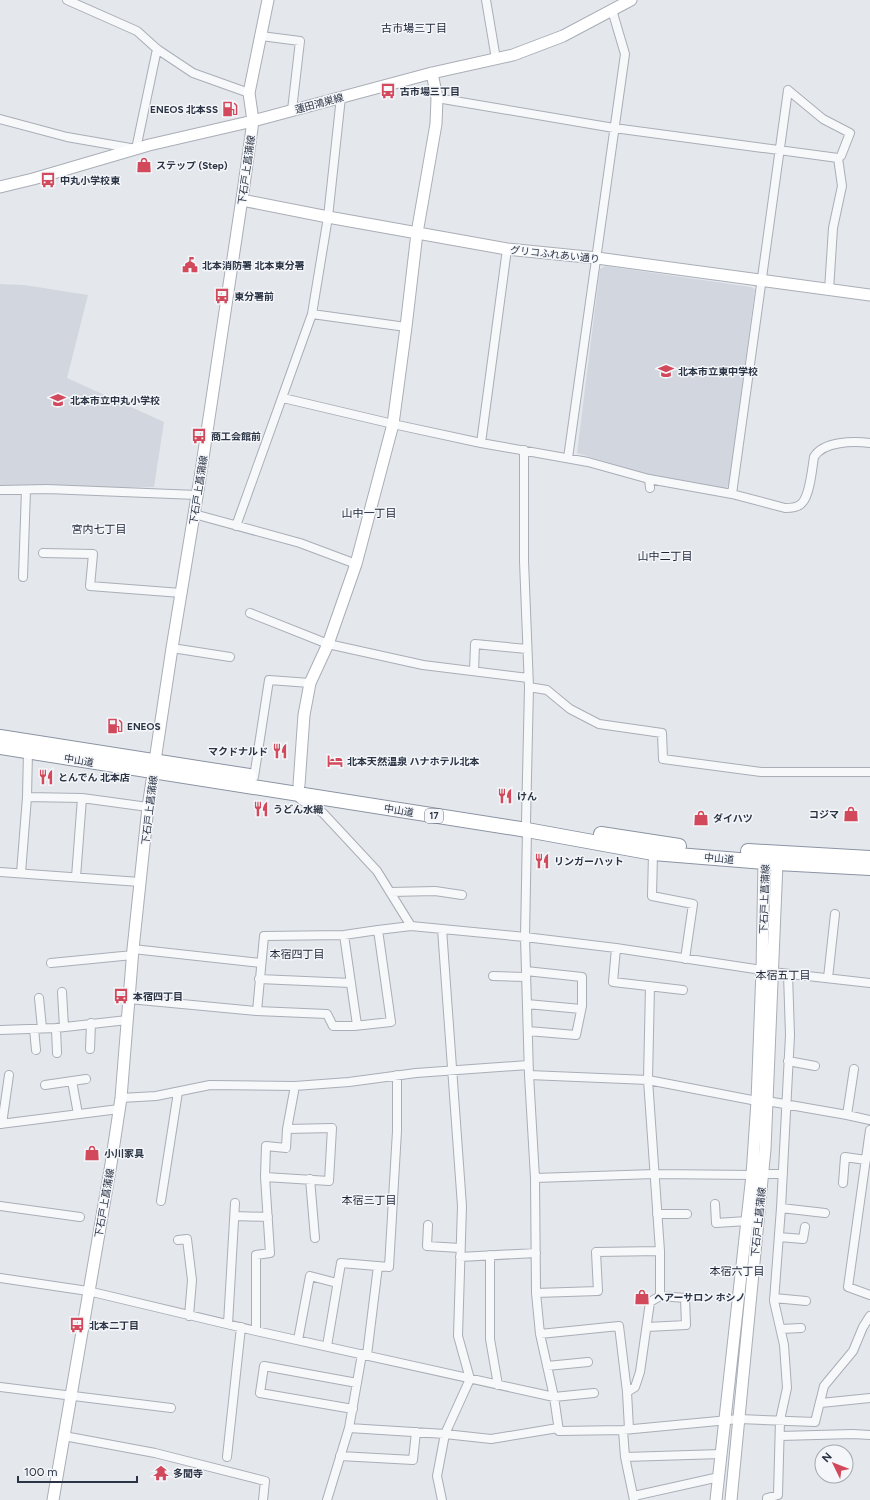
<svg xmlns="http://www.w3.org/2000/svg" width="870" height="1500" font-family="Figtree,'Noto Sans JP',sans-serif">
<style>
.built{fill:#d2d6de}
.lines{fill:none;stroke-linecap:round;stroke-linejoin:round}
.street-casing{stroke:#a9aeb7;stroke-width:10}
.secondary-casing{stroke:#a9aeb7;stroke-width:13}
.highway-casing{stroke:#8b94a3;stroke-width:16}
.street{stroke:#f7f8fa;stroke-width:8}
.secondary{stroke:#fff;stroke-width:11}
.highway{stroke:#fff;stroke-width:14}
.labels{text-anchor:middle;stroke-width:3;stroke-linejoin:round;paint-order:stroke}
.shield{fill:#f4f6f9;stroke:#676e7b;stroke-width:1}
.shield-label{font-size:9px;font-weight:bold;fill:#2b3445}
.poi-label{font-size:10px;font-weight:bold;fill:#2b3445;stroke:#f4f6f9;text-anchor:start}
.street-label{font-size:10px;fill:#2b3445;stroke:#f4f6f9}
.neighbourhood-label{font-size:11px;fill:#1d2536;stroke:#f4f6f9}
</style>
<rect width="100%" height="100%" fill="#e4e7ec"/>
<!-- built -->
<path class="built" d="M605 266 751 287 755 289 729 484 726 489 653 476 577 453 600 269Z
M0 284 24 285 88 295 67 378 164 422 154 487 0 490Z"/>
<g class="lines">
<defs>
<path id="street" d="M67 0 137 31 157 49 193 73 249 93
M486 0 496 59
M261 36 300 41 292 110
M437 98 614 128 838 158 841 156 850 133 823 119 788 90
M0 119 67 137 136 149 157 49
M829 290 833 228 842 186 838 158
M312 314 406 327
M283 398 393 424 481 443 588 462 649 479 732 494 785 508C790 508 798 508 802 503 810 495 812 469 814 457 823 441 854 441 870 443
M481 443 507 249
M524 450V561L529 687 526 822 527 830 525 937 529 1075 535 1178 536 1293 540 1334 554 1397 559 1431 623 1430 739 1419 815 1422 824 1386 853 1351 863 1327 870 1316
M568 458 625 54 612 10
M649 479 650 488
M0 490 47 489 197 495
M732 494 788 90
M194 514 300 543 356 564
M236 526 312 314 328 217 341 97
M43 553 93 554 90 586 181 593
M23 577 26 490
M250 613 328 644 423 665 528 678
M172 648 230 657
M474 671 475 644 527 649
M529 687 547 690 570 709 599 724 662 733 663 759 761 772H870
M254 777 269 680 310 683
M297 796 301 800 323 813 377 871 411 926 525 937 616 948 762 970
M27 797 82 798 148 807
M653 853 652 896 693 904 685 959
M0 872 140 882
M21 873 27 797 28 751
M76 877 82 798
M391 892 435 891 462 895
M442 929 462 1206 458 1336 470 1379 445 1434 437 1476 442 1500
M378 930 411 926
M344 935 357 1025
M616 948 613 982 683 990
M133 949 261 963
M51 963 133 955
M526 971 582 977V1006L576 1035 528 1031
M772 972 870 983
M493 976 526 977
M828 978 835 914
M259 979 351 983
M650 986 648 1080 660 1251V1296
M62 992 64 1027
M39 998 42 1028
M129 999 257 1011 264 936 344 935 378 930 391 1022 354 1026H333L327 1014 257 1011
M527 1004 581 1009
M56 1028 57 1053
M34 1029 36 1050
M0 1030 56 1028 127 1020
M90 1049 91 1023
M788 1061 815 1066
M529 1075 648 1080 757 1101
M72 1081 78 1114
M45 1085 86 1079
M121 1098 156 1096 210 1085 295 1086 349 1082 416 1073 528 1065
M767 1101 847 1115 870 1120
M847 1115 854 1069
M0 1124 119 1109
M2 1124 9 1075
M870 1130 848 1287 870 1295
M763 1174H783
M265 1177 329 1181 332 1128 287 1129
M535 1178 655 1174 752 1175
M310 1179 315 1238
M843 1183 845 1157 866 1160
M161 1201 178 1092
M715 1204 716 1223 747 1221
M0 1206 80 1217
M781 1208 825 1213
M657 1214H687
M235 1216 268 1217
M428 1225 427 1246 460 1248
M779 1237 803 1239 805 1227
M178 1240 187 1239 192 1280 189 1316
M490 1255V1339L498 1385
M460 1257 536 1253
M0 1278 88 1291 256 1331 554 1397 594 1393
M536 1293 598 1291 596 1252 660 1251
M774 1298 806 1301
M228 1324 235 1203
M781 1329 801 1328
M256 1331V1255L270 1253 265 1177 266 1146 286 1148 287 1129 295 1086
M540 1334 619 1326 627 1392 629 1429
M298 1340 310 1276 337 1283
M327 1346 341 1263 389 1267 397 1131V1075
M367 1355 378 1266
M547 1366 588 1362
M0 1387 171 1408
M627 1392 635 1387 640 1372 650 1302 660 1296 685 1298 686 1325 647 1327
M821 1403 870 1398
M353 1409 260 1393 264 1366 357 1383
M349 1428 445 1434 491 1439 558 1428
M623 1430 625 1457 634 1500
M64 1436 155 1453 265 1481 263 1500
M780 1436 853 1434 870 1435
M340 1456 413 1460 416 1432
M227 1457 241 1327
M625 1457 721 1454
M634 1496 719 1477
M327 1500 349 1428 362 1354
M767 1500V1498L778 1495 780 1420 787 1388 784 1345 774 1301 781 1208 790 1035 788 974"/>
<path id="secondary" d="M0 187 33 179 149 145 253 121 432 73 513 55 563 36 631 0
M242 200 328 217 507 249 597 258 870 295
M299 785 304 715 310 683 328 644 356 564 393 424 406 327 417 233 436 124 437 98 432 73
M53 1500 111 1164 121 1098 133 949 148 807 172 648 200 478 244 185 253 121 249 93 268 0
M716 1500 752 1175 757 1101 762 970 764 862 770 852 777 863 765 1149 731 1500"/>
<path id="highway" d="M0 737 249 776
M0 747 527 830 653 853 777 863 870 868
M601 834 679 846
M748 851 870 858"/>
</defs>
<!-- street casing -->
<use href="#street" class="street-casing"/>
<!-- secondary casing -->
<use href="#secondary" class="secondary-casing"/>
<!-- highway casing -->
<use href="#highway" class="highway-casing"/>
<!-- street -->
<use href="#street" class="street"/>
<!-- secondary -->
<use href="#secondary" class="secondary"/>
<!-- highway -->
<use href="#highway" class="highway"/>
</g>
<!-- icons -->
<defs>
<symbol id="bus-bare" viewBox="-9 -9 18 18"><path d="M-5-6H5V4H4V6H2V4H-2V6H-4V4H-5ZM-3.5-4V0h7V-4ZM-3.5 1.2v1.5H-2V1.2ZM2 1.2v1.5H3.5V1.2Z" fill="#d1495b" stroke="#f4f6f9" stroke-width="2.5" paint-order="stroke"/></symbol>
<symbol id="fuel-bare" viewBox="-9 -9 18 18"><path d="M-5.5-6h7V0h2V4h1.3V-2.5L3-4.5l.8-.8L6-3V5H2.5V1h-1V6h-7ZM-4.2-4.7v3.2H.2V-4.7Z" fill="#d1495b" stroke="#f4f6f9" stroke-width="2.5" paint-order="stroke"/></symbol>
<symbol id="shop-bare" viewBox="-9 -9 18 18"><path d="M-5-2.5h2.3a2.7 3.5 0 0 1 5.4 0H5L5.5 6h-11ZM-1.5-2.5h3a1.5 2.3 0 0 0-3 0Z" fill="#d1495b" stroke="#f4f6f9" stroke-width="2.5" paint-order="stroke"/></symbol>
<symbol id="civic-bare" viewBox="-9 -9 18 18"><path d="M-.6-6.5H3V-4.5H.6V-3L4-1V1h2V6H-6V1h2V-1L-.6-3ZM-1.2 2.5V6h2.4V2.5Z" fill="#d1495b" stroke="#f4f6f9" stroke-width="2.5" paint-order="stroke"/></symbol>
<symbol id="school-bare" viewBox="-9 -9 18 18"><path d="M0-5L7-2L0 1L-7-2ZM-4 1L0 2.5L4 1V4Q0 6-4 4Z" fill="#d1495b" stroke="#f4f6f9" stroke-width="2.5" paint-order="stroke"/></symbol>
<symbol id="restaurant-bare" viewBox="-9 -9 18 18"><path d="M-5-6h1v4h1v-4h1v4h1v-4h1v5L-1.5 .5V6h-2V.5L-5-1ZM5-6V6H3V1.5H1.5Q1.5-4 5-6Z" fill="#d1495b" stroke="#f4f6f9" stroke-width="2.5" paint-order="stroke"/></symbol>
<symbol id="hotel-bare" viewBox="-9 -9 18 18"><path d="M-6-4.5h1.5V1H6V5H4.5V3h-9V5H-6ZM-4 0a1.8 1.8 0 1 1 3.6 0ZM.5 0V-2.5h3Q6-2.5 6 0Z" fill="#d1495b" stroke="#f4f6f9" stroke-width="2.5" paint-order="stroke"/></symbol>
<symbol id="temple-bare" viewBox="-9 -9 18 18"><path d="M0-6L5-2H3V0L6.5 2.5H4V6H1.5V3h-3V6H-4V2.5H-6.5L-3 0V-2H-5Z" fill="#d1495b" stroke="#f4f6f9" stroke-width="2.5" paint-order="stroke"/></symbol>
</defs>
<g fill-rule="evenodd">
<use href="#bus-bare" x="377" y="80" width="22" height="22"/>
<use href="#fuel-bare" x="219" y="98" width="22" height="22"/>
<use href="#shop-bare" x="133" y="154" width="22" height="22"/>
<use href="#bus-bare" x="37" y="169" width="22" height="22"/>
<use href="#civic-bare" x="179" y="254" width="22" height="22"/>
<use href="#bus-bare" x="211" y="285" width="22" height="22"/>
<use href="#school-bare" x="655" y="360" width="22" height="22"/>
<use href="#school-bare" x="47" y="389" width="22" height="22"/>
<use href="#bus-bare" x="188" y="425" width="22" height="22"/>
<use href="#fuel-bare" x="104" y="715" width="22" height="22"/>
<use href="#restaurant-bare" x="269" y="740" width="22" height="22"/>
<use href="#hotel-bare" x="324" y="750" width="22" height="22"/>
<use href="#restaurant-bare" x="35" y="766" width="22" height="22"/>
<use href="#restaurant-bare" x="494" y="785" width="22" height="22"/>
<use href="#restaurant-bare" x="250" y="798" width="22" height="22"/>
<use href="#shop-bare" x="840" y="803" width="22" height="22"/>
<use href="#shop-bare" x="690" y="807" width="22" height="22"/>
<use href="#restaurant-bare" x="531" y="850" width="22" height="22"/>
<use href="#bus-bare" x="110" y="985" width="22" height="22"/>
<use href="#shop-bare" x="81" y="1142" width="22" height="22"/>
<use href="#shop-bare" x="631" y="1286" width="22" height="22"/>
<use href="#bus-bare" x="66" y="1314" width="22" height="22"/>
<use href="#temple-bare" x="150" y="1462" width="22" height="22"/>
</g>
<g class="labels">
<!-- shield labels -->
<rect class="shield" x="425" y="809" width="18" height="14" rx="3"/>
<g class="shield-label">
<text x="434" y="819">17</text>
</g>
<!-- poi labels -->
<g class="poi-label">
<text x="400" y="95">古市場三丁目</text>
<text x="218" y="113" text-anchor="end">ENEOS 北本SS</text>
<text x="156" y="169">ステップ (Step)</text>
<text x="60" y="184">中丸小学校東</text>
<text x="202" y="269">北本消防署 北本東分署</text>
<text x="234" y="300">東分署前</text>
<text x="678" y="375">北本市立東中学校</text>
<text x="70" y="404">北本市立中丸小学校</text>
<text x="211" y="440">商工会館前</text>
<text x="127" y="730">ENEOS</text>
<text x="268" y="755" text-anchor="end">マクドナルド</text>
<text x="347" y="765">北本天然温泉 ハナホテル北本</text>
<text x="58" y="781">とんでん 北本店</text>
<text x="517" y="800">けん</text>
<text x="273" y="813">うどん水織</text>
<text x="839" y="818" text-anchor="end">コジマ</text>
<text x="713" y="822">ダイハツ</text>
<text x="554" y="865">リンガーハット</text>
<text x="133" y="1000">本宿四丁目</text>
<text x="104" y="1157">小川家具</text>
<text x="654" y="1301">ヘアーサロン ホシノ</text>
<text x="89" y="1329">北本二丁目</text>
<text x="173" y="1477">多聞寺</text>
</g>
<!-- street labels -->
<g class="street-label">
<text transform="translate(319 103) rotate(-15)" y="4">蓮田鴻巣線</text>
<text transform="translate(246 170) rotate(-82)" y="4">下石戸上菖蒲線</text>
<text transform="translate(555 254) rotate(6)" y="4">グリコふれあい通り</text>
<text transform="translate(198 490) rotate(-81)" y="4">下石戸上菖蒲線</text>
<text transform="translate(79 760) rotate(9)" y="4">中山道</text>
<text transform="translate(149 810) rotate(-83)" y="4">下石戸上菖蒲線</text>
<text transform="translate(399 810) rotate(9)" y="4">中山道</text>
<text transform="translate(719 858) rotate(5)" y="4">中山道</text>
<text transform="translate(764 899) rotate(-88)" y="4">下石戸上菖蒲線</text>
<text transform="translate(104 1203) rotate(-80)" y="4">下石戸上菖蒲線</text>
<text transform="translate(758 1222) rotate(-84)" y="4">下石戸上菖蒲線</text>
</g>
<!-- neighbourhood labels -->
<g class="neighbourhood-label">
<text x="414" y="32">古市場三丁目</text>
<text x="369" y="517">山中一丁目</text>
<text x="99" y="533">宮内七丁目</text>
<text x="665" y="560">山中二丁目</text>
<text x="297" y="958">本宿四丁目</text>
<text x="783" y="979">本宿五丁目</text>
<text x="369" y="1204">本宿三丁目</text>
<text x="737" y="1275">本宿六丁目</text>
</g>
</g>
<!-- north arrow -->
<g transform="translate(834 1464) rotate(313)"><circle r="19" fill="#f4f6f9" stroke="#a4a8b1"/>
<path d="M0-3L7 15L0 10L-7 15Z" fill="#d1495b"/>
<text y="-6" font-size="11" font-weight="bold" text-anchor="middle" fill="#2b3445">N</text>
</g>
<!-- scale -->
<path d="M18 1476v6h119v-6" fill="none" stroke="#2b3445" stroke-width="2"/>
<text x="24" y="1476" font-size="12" fill="#2b3445" stroke="#f4f6f9" stroke-width="3" paint-order="stroke">100 m</text>
</svg>
